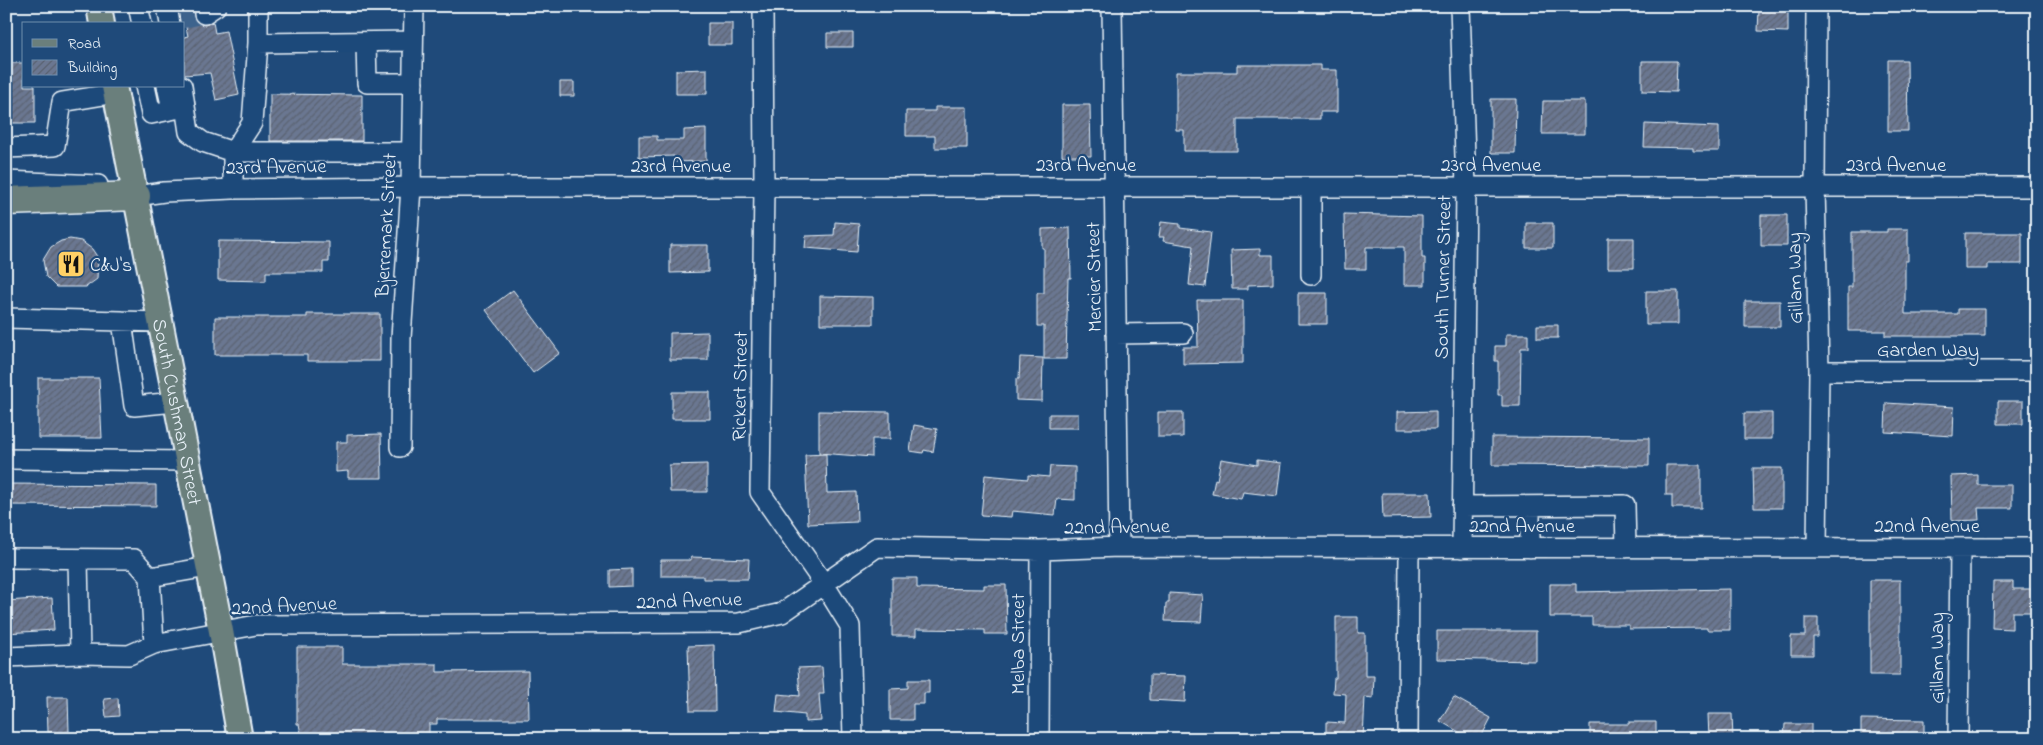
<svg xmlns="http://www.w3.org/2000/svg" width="2043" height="745" font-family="'Indie Flower',sans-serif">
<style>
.building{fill:url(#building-hatch);stroke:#e8f1f8}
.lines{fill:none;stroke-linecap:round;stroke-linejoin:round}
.minor-tunnel{stroke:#3d638d;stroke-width:19;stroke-dasharray:19 9;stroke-linecap:butt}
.minor-casing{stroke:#e8f1f8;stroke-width:22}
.major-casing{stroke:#e8f1f8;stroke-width:28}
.highway-casing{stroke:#e8f1f8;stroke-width:31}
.minor{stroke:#1f4a7a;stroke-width:19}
.major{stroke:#6b7f7c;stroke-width:24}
.highway{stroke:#6b7f7c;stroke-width:28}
.labels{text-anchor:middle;stroke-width:4.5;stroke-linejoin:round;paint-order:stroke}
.street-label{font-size:20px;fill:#e8f1f8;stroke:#1f4a7a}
.poi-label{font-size:20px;fill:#e8f1f8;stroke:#1f4a7a;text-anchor:start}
</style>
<defs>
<pattern id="building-hatch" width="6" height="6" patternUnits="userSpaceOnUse" patternTransform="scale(1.25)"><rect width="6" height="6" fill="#6b7791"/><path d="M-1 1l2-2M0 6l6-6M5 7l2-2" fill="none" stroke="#5a6271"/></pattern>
</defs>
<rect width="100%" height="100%" fill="#1f4a7a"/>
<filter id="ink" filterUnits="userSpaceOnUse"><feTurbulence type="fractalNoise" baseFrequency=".02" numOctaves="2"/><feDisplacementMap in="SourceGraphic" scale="10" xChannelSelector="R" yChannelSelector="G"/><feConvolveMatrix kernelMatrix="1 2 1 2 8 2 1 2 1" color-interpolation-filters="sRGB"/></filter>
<g filter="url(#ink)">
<!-- building -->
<path class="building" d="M181 6H196L193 15 199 24 205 25 213 22 215 33 226 31 239 95 216 100 210 73 184 75V37L188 36Z
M1759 9 1788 10V32L1758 31Z
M708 23H732V45H708Z
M827 33H853V47H827Z
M1888 60H1907L1908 131H1888Z
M1642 61H1677L1676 92 1642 91Z
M6 63H24V86H35V123H6Z
M1237 65H1321V70H1337V112H1320V119H1237V151H1184V130H1176V72H1237Z
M707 69V94H676V70Z
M560 82H574V96H560Z
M270 94 362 95V141H270Z
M1491 99H1516L1515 153H1491Z
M1543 101H1585V134H1542Z
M1062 105H1090L1091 156H1062Z
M935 107H967V148H935V136H906V111H935Z
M1645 124 1719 127V151H1693V148L1644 147Z
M706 129V161L674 162V156L639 157V136H657V140H684V130Z
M1344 214 1422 216V258H1425V285H1404V247H1366V269H1345Z
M1761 215H1787V246H1761Z
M835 222 859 224 857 252 805 248 806 236 834 235Z
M1161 222 1180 224V228L1211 232 1205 287 1189 285 1193 246 1163 241 1164 237H1159Z
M1526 223H1553V248H1526Z
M1070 228 1071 278H1068L1066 359H1044V326H1037V293H1044V248H1042V229Z
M1887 229H1908V261H1905V314H1958V309H1985V336H1885V331H1848V287H1852V232H1887Z
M1965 233H2022V264H1988V269H1965Z
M1608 238H1634V268H1608Z
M70 239 81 241 92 249 98 258 97 279 86 287H56L46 277 43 260 51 247 61 241Z
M218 241 329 242V262H323V272H266V281L218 280Z
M670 245H708V272L670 273Z
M1260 249V255H1273V284L1248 285V289H1232L1231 250Z
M513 290 560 353 533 373 486 310Z
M1646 291H1678V324H1646Z
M1298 293H1327V324H1298Z
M820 296 873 297V324H820Z
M1197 300H1243V363L1183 364V347H1198Z
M1745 301H1780V327H1745Z
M307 314H380V361H307V355H215V317H307Z
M1537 325H1558V338H1537Z
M708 332V360H670V333Z
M1506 334H1528V348H1521L1520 406H1502V395H1498V361H1495V346H1506Z
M1020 357 1043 358 1042 401 1016 400V379H1019Z
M38 378H99L102 438H38Z
M672 392H710V419H672Z
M1998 401H2023V424H1998Z
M1886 403 1954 407 1953 436 1885 432Z
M819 411 890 412V439H872V457L819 453Z
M1436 411V429H1397V412Z
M1158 412H1183V437H1158Z
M1744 413H1772V439H1744Z
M1049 414H1078V428H1049Z
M914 425 937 429 933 452 924 450 923 453 910 451Z
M381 434 382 478H348V471L336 472V442H347V435Z
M1492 437 1649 438V466L1492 465Z
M826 454 827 493 856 492 857 522 808 524 805 455Z
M1221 459 1257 465V460L1281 463 1277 496 1243 492 1241 499 1212 494 1215 479 1217 480Z
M707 464V492H670L669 465Z
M1666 465H1701V508H1672V495H1666Z
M1050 466 1075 467V500L1057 499 1055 515 1012 511 1011 517 981 515 985 475 1028 479V475L1049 477Z
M1753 468H1782V508H1754Z
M1978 475V485H2012V508H1978L1979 520 1952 521 1951 476Z
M6 484 156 485V506L6 505Z
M1382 493H1430L1431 517 1383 518Z
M691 557 749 559 748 579H703V576H661V560H691Z
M632 569V586L609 587V570Z
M892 578H917V588L984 589V585H1006L1007 634H985V630L916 629V636H892Z
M1870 580H1900V675H1870Z
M1993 582H2013V589H2037V612H2012V629L1992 628Z
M1550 584H1576V592L1730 589V630H1707V628L1629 629V625H1592V617H1550Z
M1169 593 1203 595 1201 622 1165 621 1166 603H1169Z
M52 598 54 630 6 633V601Z
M1336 617H1358V633H1365V676H1374L1373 698 1365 697 1363 739H1326V722L1345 723 1346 694 1333 693 1334 678H1336Z
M1805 618H1818V637H1813V655H1791V636H1805Z
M1437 631H1536V661L1437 659Z
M714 645 715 711H690L688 646Z
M297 647H342V664H437V672L528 671 529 719H437V724H429V739H302L299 724H297Z
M822 667 824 694H819L821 721 805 722V715L776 712 778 694 800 696 798 668Z
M1150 675 1186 676 1185 702 1150 700Z
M908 680H929V693H924V704H913V720H890V689L908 688Z
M47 697H68L69 732H48Z
M1454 697 1491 718 1480 739H1471L1440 721Z
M118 698 119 716 106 717 104 699Z
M1708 714H1732L1733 739H1709Z
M1861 719 1924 720V739H1861Z
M1629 722H1656V739H1590V724H1629Z
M1785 724H1811V739H1784Z"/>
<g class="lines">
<!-- minor-tunnel -->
<path class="minor-tunnel" d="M181 19 204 14"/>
<defs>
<path id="minor" d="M138 6 142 24
M167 6 170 24
M763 6 764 188 760 492 824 584 850 626 853 739
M1112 6 1119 547
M1460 6 1466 187 1462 548
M1816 6 1815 186 1819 371 1817 548
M204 14 216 6
M366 42 367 83H413
M258 43 413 41
M145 86 151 114 185 107
M167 86 172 109
M182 86 189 132 203 142 233 152H412
M6 148 55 146 62 102 116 93
M6 181 98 185
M233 189V152L252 123 258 43V6
M124 191 136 196 164 192 233 189 411 187H2037
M1311 275V187
M6 318 160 322
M122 321 134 406 175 402
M1116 334 1183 333
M1819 371H2037
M400 447 401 338 411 187 414 6
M6 459 187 461
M1462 506 1625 505 1626 548
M1530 506V548
M6 558 134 559 150 577
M78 559 80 654
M208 567 150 577 154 644 256 625 739 623 782 613 877 547 1040 550 1119 547 2037 548
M6 657 80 654 129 655 154 644
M1039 739 1040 550
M1408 739 1409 547
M1958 739 1960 548"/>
<g id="major">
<path d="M99 6 102 24"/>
<path id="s1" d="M114 86 221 631 240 739"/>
</g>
<path id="highway" d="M6 201 136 196"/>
</defs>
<!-- minor casing -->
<use href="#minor" class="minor-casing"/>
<!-- major casing -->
<use href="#major" class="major-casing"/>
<!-- highway casing -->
<use href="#highway" class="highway-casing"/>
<!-- minor -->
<use href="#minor" class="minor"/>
<!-- major -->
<use href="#major" class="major"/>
<!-- highway -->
<use href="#highway" class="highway"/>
</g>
</g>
<!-- icons -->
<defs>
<symbol id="restaurant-square" viewBox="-11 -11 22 22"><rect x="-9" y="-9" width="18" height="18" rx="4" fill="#ffd166" stroke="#1f4a7a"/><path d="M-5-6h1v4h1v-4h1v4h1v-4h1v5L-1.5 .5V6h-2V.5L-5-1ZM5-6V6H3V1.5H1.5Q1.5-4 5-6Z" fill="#111"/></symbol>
</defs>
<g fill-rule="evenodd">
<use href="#restaurant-square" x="55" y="248" width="32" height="32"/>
</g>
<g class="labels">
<!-- street labels -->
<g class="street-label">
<text x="1086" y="171">23rd Avenue</text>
<text x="1491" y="171">23rd Avenue</text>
<text x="1896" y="171">23rd Avenue</text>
<text x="681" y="172">23rd Avenue</text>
<text transform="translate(276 166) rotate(-1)" y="7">23rd Avenue</text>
<text transform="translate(385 225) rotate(-87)" y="7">Bjerremark Street</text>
<text transform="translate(1093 277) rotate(-91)" y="7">Mercier Street</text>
<text transform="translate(1442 277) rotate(-89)" y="7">South Turner Street</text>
<text transform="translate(1794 278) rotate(-91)" y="7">Gillam Way</text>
<text x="1928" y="356">Garden Way</text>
<text transform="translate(739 386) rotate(-89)" y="7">Rickert Street</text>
<text dy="7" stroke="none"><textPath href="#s1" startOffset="332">South Cushman Street</textPath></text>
<text x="1522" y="532">22nd Avenue</text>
<text x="1927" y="532">22nd Avenue</text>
<text transform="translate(1117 526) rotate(-1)" y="7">22nd Avenue</text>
<text transform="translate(689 600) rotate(-2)" y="7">22nd Avenue</text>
<text transform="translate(284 605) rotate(-3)" y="7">22nd Avenue</text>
<text transform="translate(1017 644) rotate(-90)" y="7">Melba Street</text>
<text transform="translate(1936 658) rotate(-90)" y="7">Gillam Way</text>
</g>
<!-- poi labels -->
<g class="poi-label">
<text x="90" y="271">C&amp;J's</text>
</g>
</g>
<!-- margin -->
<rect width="2043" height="745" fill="none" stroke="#1f4a7a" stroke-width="25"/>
<rect x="12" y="12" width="2018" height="720" fill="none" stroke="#e8f1f8" stroke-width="2" filter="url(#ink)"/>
<!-- legend -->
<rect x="22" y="22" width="162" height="65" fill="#1f4a7a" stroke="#6f8dac"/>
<rect x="32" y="39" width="25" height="8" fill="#6b7f7c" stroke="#6f8dac"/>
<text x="68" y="48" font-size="15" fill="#e8f1f8">Road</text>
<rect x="32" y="60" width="25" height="15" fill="url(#building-hatch)" stroke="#6f8dac"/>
<text x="68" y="72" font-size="15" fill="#e8f1f8">Building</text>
</svg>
